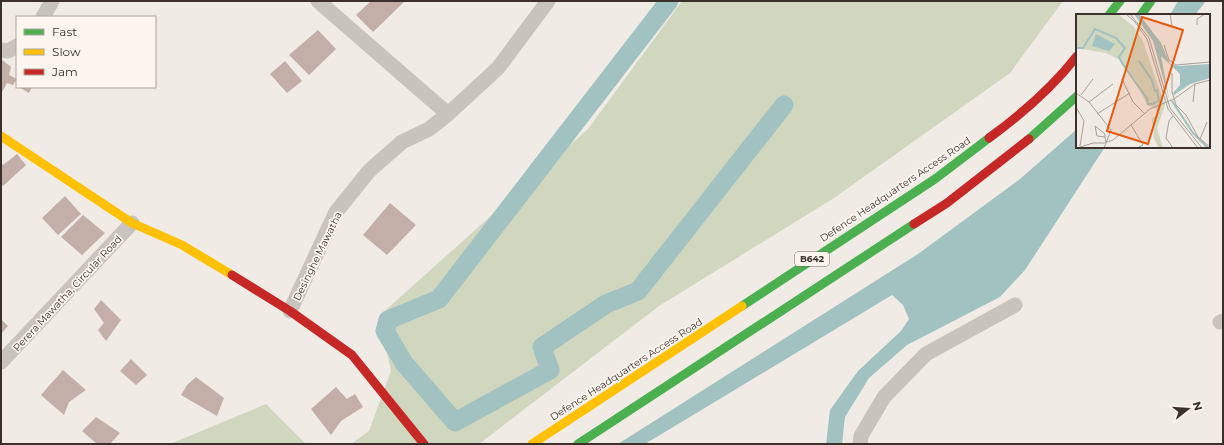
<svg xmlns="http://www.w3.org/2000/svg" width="1224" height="445" font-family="Montserrat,sans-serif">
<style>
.green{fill:#d1d6bf}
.water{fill:#a1c2c1}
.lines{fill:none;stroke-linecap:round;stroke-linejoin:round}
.canal{stroke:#a1c2c1;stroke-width:19}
.building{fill:#c3afa7}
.street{stroke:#c9c3be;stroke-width:15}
.fast{stroke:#4caf50;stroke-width:9}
.slow{stroke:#ffc107;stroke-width:9}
.jam{stroke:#c62828;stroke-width:9}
.labels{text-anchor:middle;stroke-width:3.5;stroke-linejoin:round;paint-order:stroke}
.shield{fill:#fbf5ee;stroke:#756b66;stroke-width:1}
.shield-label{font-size:9px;font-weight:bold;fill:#3b302b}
.street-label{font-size:10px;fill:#3b302b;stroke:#fbf5ee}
.inset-river{fill:none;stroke:#a1c2c1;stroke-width:2}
.inset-road{fill:none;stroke:#a8a09b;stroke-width:1}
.view{fill:#e8590c;fill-opacity:0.15;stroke:#e8590c;stroke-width:2}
.inset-edge{fill:none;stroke:#3b302b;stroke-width:2}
</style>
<rect width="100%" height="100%" fill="#f0ebe5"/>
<!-- green -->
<path class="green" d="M682 1H1063L1010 73 834 198 659 306 479 444H351L369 431 391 371 379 316 588 129Z
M266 404 306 444H170Z"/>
<!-- water -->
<path class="water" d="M1178 1H1206L1195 15H1170Z
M1077 129V147H1105L1025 270 1000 297 907 345 869 378 845 417 842 444H826L830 410 858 371 901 331 909 319 903 305 892 295 645 444H618L918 254 1020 179Z"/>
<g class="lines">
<!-- canal -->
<path class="canal" d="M669 1 439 299 388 320 385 331 404 363 455 422 550 370 542 347 606 304 638 291 784 105"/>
</g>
<!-- building -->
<path class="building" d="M371 1H405L373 32 356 15Z
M318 30 336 49 309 75 289 55Z
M1 59 11 67 9 75 17 79 13 85 7 83 1 94Z
M285 61 302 81 287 93 270 74Z
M19 87H32L29 93Z
M17 154 26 165 3 186 1 184V162L3 165Z
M65 196 81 214 58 235 42 218Z
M390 203 416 225 387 255 363 235Z
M83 215 105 233 82 255 61 237Z
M101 300 121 320 106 341 98 330 104 323 94 309Z
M1 319 8 326 1 334Z
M131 359 147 375 136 385 120 371Z
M63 370 86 390 69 402 64 415 41 395Z
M196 377 224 398 217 416 181 395 187 385Z
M336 387 347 399 355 394 363 407 341 421 331 435 311 409Z
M96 417 120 433 110 444H97L82 431Z"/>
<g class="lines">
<!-- street -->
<path class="street" d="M318 1 448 114
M43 17 52 1
M1 50 8 51 17 46
M290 311 336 212 369 171 402 142 429 129 448 114 498 68 548 1
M1220 322 1223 321
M1 362 132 223
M860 444 861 436 884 397 926 354 1015 305"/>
<!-- fast -->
<path class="fast" d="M1109 15 1120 1
M1141 15 1151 1
M1029 139 1077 96
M742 306 935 179 989 138
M578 444 914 224"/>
<!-- slow -->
<path class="slow" d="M1 136 132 223 182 245 232 275
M532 444 742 306"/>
<!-- jam -->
<path class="jam" d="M989 138C1022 114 1052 88 1077 56
M914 224 947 203 1029 139
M232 275 290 311 352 355 424 444"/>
</g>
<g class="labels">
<!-- shield labels -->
<rect class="shield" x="795" y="252" width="34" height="14" rx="3"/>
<g class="shield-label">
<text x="812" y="262">B642</text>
</g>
<!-- street labels -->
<g class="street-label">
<text transform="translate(895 189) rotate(-34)" y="4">Defence Headquarters Access Road</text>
<text transform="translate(317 256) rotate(-64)" y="4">Desinghe Mawatha</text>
<text transform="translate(67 293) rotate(-47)" y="4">Perera Mawatha, Circular Road</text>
<text transform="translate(626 369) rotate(-33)" y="4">Defence Headquarters Access Road</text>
</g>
</g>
<!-- overview -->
<g transform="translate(1076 14)">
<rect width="134" height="134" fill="#f0ebe5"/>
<path d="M0 0H42L58 13 66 25 89 91 81 114 87 134H83L78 125 76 104 82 101 81 95 71 91 60 66 44 46 30 39 0 34Z" fill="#d1d6bf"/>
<path d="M58 0H63L85 29 94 50 103 52 134 50V64L114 70 98 81 97 79 104 71V60L85 42 93 85 77 27ZM20 20 39 30 33 37 16 32Z" fill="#a1c2c1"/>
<path class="inset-river" d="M0 34H7L19 15 40 24 49 34 43 43 46 49 71 85 72 90H76L83 87 81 76 79 77 76 66 63 47M96 87 117 119 132 134"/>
<path class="inset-road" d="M50 0 59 8 71 25 92 95 122 134M54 0 73 24 94 94 126 134M94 0 96 12M121 11V5L129 0M88 31 93 46 100 51 134 48M96 59V78L100 91 110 101 122 123 134 133M46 65 57 88 68 99M0 79 13 88 35 116 28 134M5 81 17 65M13 88 37 70M117 88 119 70M0 93 8 107 4 132M21 100 54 79M97 102 93 107 90 124 97 134M55 111 67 131 61 134M29 123 21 122 19 112 29 120V123L30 129M124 125 131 108M31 128 37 126 74 95 98 85 119 70 134 66M1 134 17 129H29M100 134H113"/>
<path class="view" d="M66 3 107 16 72 130 31 117Z"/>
<rect width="134" height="134" class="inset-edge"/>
</g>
<!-- border -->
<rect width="1224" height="445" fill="none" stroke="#3b302b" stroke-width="4"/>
<!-- legend -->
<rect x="16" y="16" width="140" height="72" fill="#fbf5ee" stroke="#aea6a0"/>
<rect x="24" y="29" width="20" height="6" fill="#4caf50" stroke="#aea6a0"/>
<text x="52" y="36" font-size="12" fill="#3b302b">Fast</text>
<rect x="24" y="49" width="20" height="6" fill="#ffc107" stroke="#aea6a0"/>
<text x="52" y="56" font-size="12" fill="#3b302b">Slow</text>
<rect x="24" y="69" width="20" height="6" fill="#c62828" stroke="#aea6a0"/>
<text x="52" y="76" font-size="12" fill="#3b302b">Jam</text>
<!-- north arrow -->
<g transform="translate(1188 409) rotate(73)" stroke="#fbf5ee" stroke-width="3" paint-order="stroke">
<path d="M0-3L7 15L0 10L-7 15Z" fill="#3b302b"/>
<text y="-6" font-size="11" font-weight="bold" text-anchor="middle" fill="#3b302b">N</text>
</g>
</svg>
